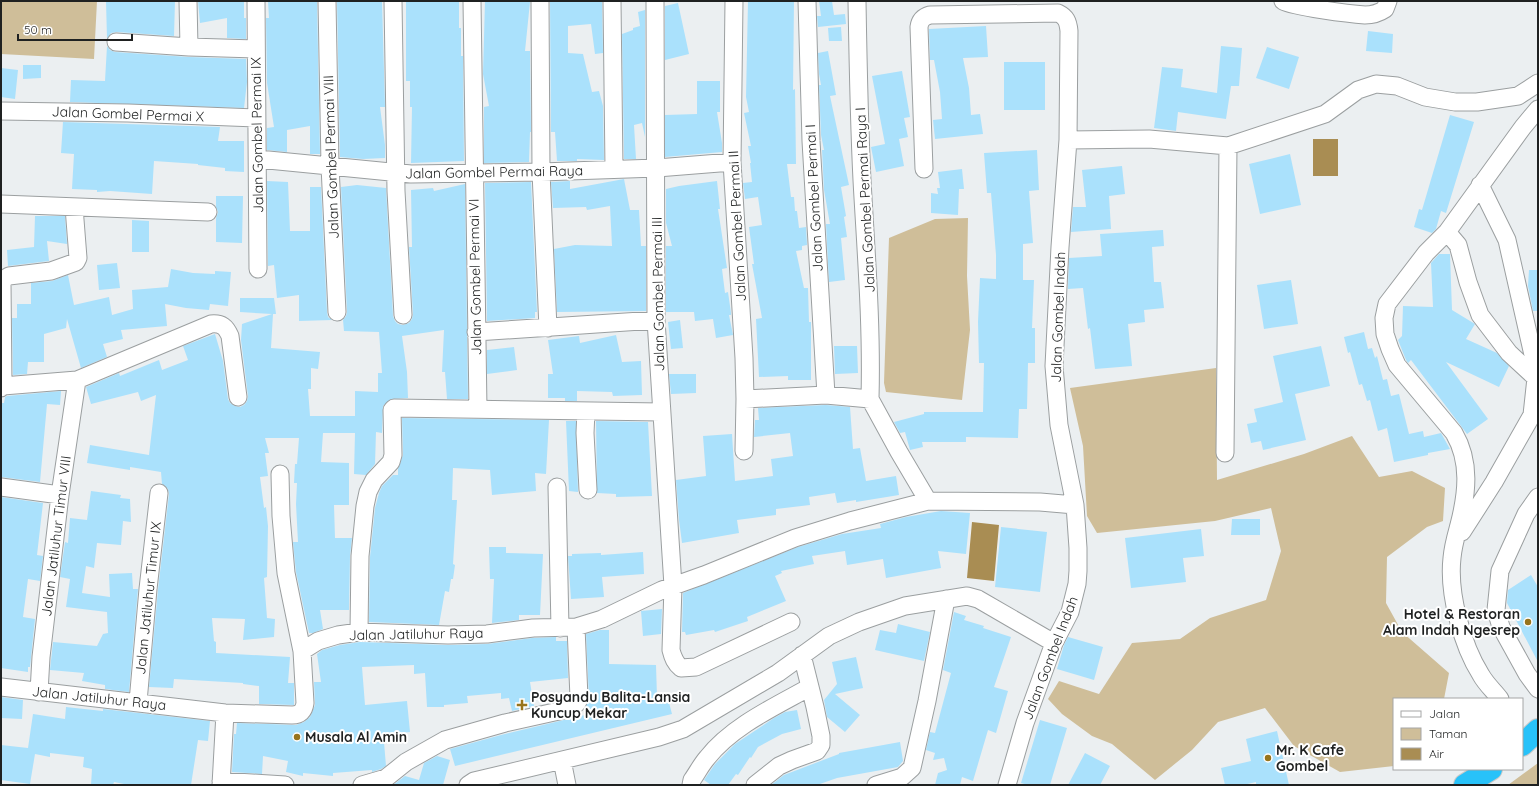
<svg xmlns="http://www.w3.org/2000/svg" width="1539" height="786" font-family="Quicksand,sans-serif">
<style>
.green{fill:#cfbe99}
.water{fill:#a98d53}
.building{fill:#aae1fc}
.lines{fill:none;stroke-linecap:round;stroke-linejoin:round}
.street-casing{stroke:#9b9fa0;stroke-width:19}
.highway-casing{stroke:#c9caca;stroke-width:24}
.street{stroke:#fff;stroke-width:17}
.highway{stroke:#28c2f9;stroke-width:22}
.poi-dot{fill:#97741d;stroke:#fff;stroke-width:1.5}
.labels{text-anchor:middle;stroke-width:4;stroke-linejoin:round;paint-order:stroke}
.street-label{font-size:14px;fill:#1f2121;stroke:#fff}
.poi-label{font-size:14px;font-weight:bold;fill:#1f2121;stroke:#fff;text-anchor:start}
</style>
<rect width="100%" height="100%" fill="#ebeff1"/>
<!-- green -->
<path class="green" d="M1 1H97L94 59 1 54Z
M968 218 967 276 970 330 962 400 886 392 884 383 889 238 935 219Z
M1216 368 1217 480 1304 454 1352 436 1379 477 1412 471 1445 488 1443 521 1427 527 1387 557 1386 603 1402 632 1449 673 1444 699H1394V766L1340 772 1294 746 1265 708 1218 722 1192 750 1155 780 1112 744 1092 736 1062 714 1048 699 1059 681 1099 694 1132 643 1180 639 1210 618 1266 600 1281 551 1271 508 1215 521 1097 533 1087 516 1083 446 1070 388Z
M1538 763V785H1508Z"/>
<!-- water -->
<path class="water" d="M1313 139H1338V176H1313Z
M972 522 999 525 994 581 967 578Z"/>
<!-- building -->
<path class="building" d="M106 1H175L174 36 117 32 111 33 107 39Z
M198 1H244V18H246V39L227 38V18L200 23Z
M268 1H317L320 154H310V126L287 130V152L267 150V128L274 127 267 83 266 18H269Z
M337 1H382L385 107H380L385 145V158L363 159 340 157Z
M406 1H459V28H461V56H463L464 161 411 163 412 107H410V81H406Z
M485 1H498V2H530L525 51H530L531 132H530L529 162 484 163V107L489 106 483 74Z
M550 1H602L603 53 595 54 591 24 568 26V53L583 54 592 92 599 91 603 106 604 160 577 159V161H557L555 132H551Z
M748 1H794L793 90 795 89 796 164H787L791 197H794L795 211H797L799 228 806 227 807 245 802 246V250L796 251 804 288H808L809 322H811V380H788V376L759 377 756 319 762 318 752 264H754L749 227 762 225 758 197 745 199 743 183 752 182 750 163H751L748 146H751L744 113 749 112 746 97Z
M819 1H832L834 15 845 14 846 24 818 27 817 16H821Z
M678 3 689 54 665 60V6Z
M645 10V137L642 123 634 125 636 159H624L622 34 633 30V28L640 26 638 12Z
M986 26 988 57 963 58 969 88 971 115 980 114 983 134 935 139 933 120 942 119 940 92 934 60H930L929 29Z
M841 27 842 41H829L828 28Z
M1368 31 1393 34 1392 53 1366 51Z
M107 46 110 50 115 52 189 57 246 59 247 82 244 108 70 102 71 80 105 81Z
M1221 46 1242 48 1239 86H1231L1226 119 1178 112 1176 131 1154 128 1162 67 1183 69 1181 87 1217 93Z
M1267 47 1299 57 1289 89 1256 78Z
M828 51 836 95 830 96 849 185 841 187 846 216 844 217 847 237 841 238 845 280 829 282 826 224H830L824 190 822 150H824L821 135 819 85H821L819 74 818 53Z
M1004 62H1045V110H1004Z
M23 65H41V78L23 79Z
M1 68 18 70 15 99 1 97Z
M902 71 910 117 904 118 908 137 899 139 904 166 876 172 871 147 885 144 872 76Z
M697 81H720V112H717L722 143V152L665 157V115L697 114Z
M1450 115 1474 122 1446 213 1441 211 1436 229 1432 233 1414 227 1419 209 1422 210Z
M63 122 220 127 218 141H244V172L225 171V168L198 165V164L154 161 152 194 110 191 97 192V190L72 189 74 154 61 153Z
M1037 150 1039 190 1029 191 1033 243 1023 244V280H1034L1032 328H1035V363H1028L1027 409H1019L1018 438 966 437V442H922L923 447 910 450 905 432 900 433 894 422 924 414V412H983L984 363H979L978 322 980 278 996 279V255L991 193H987L984 153Z
M1290 154 1301 205 1260 214 1249 164Z
M1122 166 1125 194 1109 196 1111 229 1071 232 1073 207H1086L1082 170Z
M962 169 964 189H959L958 215 931 213V193L938 194 937 188H940L938 172Z
M624 179 630 210H639L641 246H646V311L557 312 554 249 575 245 612 246 610 206 587 210 586 207 553 208 551 182 570 181V189Z
M267 181 288 182 290 231H310V187H321L327 312 328 317 332 320 299 321V295L277 298 274 265 268 266Z
M717 181 720 209H718L727 268 722 269 725 293 728 292 731 313V315H729L733 335 716 338 713 319 695 321 694 312H666V246H672L666 223V189L679 186Z
M531 182 537 312H535V318L487 321 485 183Z
M465 184 468 399H447L445 372H442L444 330 402 336 407 372 408 398 391 399 383 406 382 433 376 432 375 464 366 475 354 474 355 433H323L321 462 349 463V505H334L335 538H352L350 556 349 610H320L323 629 313 633H309L296 572 293 542H298L296 504 297 483H294L295 464H297L299 438H265L269 453H265L268 476 260 477 264 508 266 507 268 526 267 577 264 578 267 618 275 619 274 637 243 640 245 619 212 618 214 641 216 642V653L290 657 288 683H294V705L259 704V686L243 684V683L174 679 173 688 149 687 158 590 169 494 168 489 162 484 161 472 130 467V470L87 463 90 445 149 455 156 395 141 401 138 392 91 404 86 387 119 373 120 376 159 360 162 370 188 360 183 346 215 334 223 361 228 399 230 403 235 406 240 407 244 405 247 401 248 396 241 340 242 324 272 314 240 312V298H274L276 314H273L271 348 320 352 318 369 311 368V389H308L310 416H355V391L378 392V373H382L379 332 344 331 343 320 346 316 347 312 341 187 357 185 386 188 393 316 395 321 398 324 403 325 409 323 412 319 413 314 409 247H412L411 190 433 188 434 191Z
M216 196H243L242 243 216 242V218L218 212 216 207Z
M35 216H65L67 244 47 241 49 261 8 266 7 250 34 247Z
M132 220 149 221V252H132Z
M1163 230 1164 246 1152 247 1154 282H1161L1164 308 1144 310 1145 322 1128 324 1132 366 1095 369 1090 328 1088 329 1083 288 1068 289 1069 258 1102 256 1100 234Z
M1439 254H1450L1452 310 1475 324 1466 339 1497 353 1509 366 1499 387 1446 362 1488 419 1467 434 1411 360 1408 363 1406 360 1398 340 1402 336 1403 306 1433 307 1431 263Z
M117 263 120 288 99 290 97 265Z
M171 269 193 273 215 274V271L231 272 228 306 210 304 209 310 186 308 165 304 167 326 121 330 123 339 103 344 107 357 81 368 67 319 66 328 44 334V362H28L27 374 13 375 12 318H17V304H31V283L52 281 68 275 74 305 109 297 112 315 133 309 132 290 168 287Z
M1529 270H1538V311H1533L1528 286Z
M1291 280 1298 324 1264 329 1257 285Z
M680 320 683 348 671 349 668 322Z
M1364 332 1368 349 1372 348 1375 358 1377 356 1383 380 1387 379 1391 396 1399 394 1409 434 1423 431 1424 437 1441 433 1450 449 1428 453V455L1394 462 1387 428 1378 431 1370 400 1367 401 1362 384 1359 385 1350 352 1348 353 1344 337Z
M616 335 622 362 641 361 642 395 613 396 612 392 577 391V401H565V398H548V374H553L548 340 579 336 580 343Z
M834 346H857L858 373 835 374Z
M1321 346 1330 386 1295 394 1306 440 1263 450 1261 441 1251 443 1247 424 1257 422 1254 409 1283 402 1273 356Z
M514 347 517 370 487 374V350Z
M669 374H696V393L671 394Z
M61 391 60 405 47 404 40 482 1 477V403H4L5 397 7 396Z
M826 405 850 407 853 449 860 448 866 481 896 476 899 495 856 502V500L837 503 835 493 809 497 810 505 776 509V515L737 520 739 533 682 543 679 520 676 480 706 476 703 436 732 434 735 481 773 476 771 459 793 456 790 433 754 437 755 420H759L758 408Z
M402 418 549 420 546 474 535 473 536 491 492 495 490 470 453 468 452 500H457L453 564 455 565 453 579H451L449 592 445 591 439 625 369 622 370 557 375 508 379 493 382 486 393 475H398V469L403 455Z
M566 421H576L578 492 569 491Z
M596 421 648 422 652 496 616 497V494L597 493Z
M91 491 121 495 120 498 130 499 131 522 123 521 121 545 97 543 94 568 86 566 82 593 110 597 109 574 132 573 133 589H138L129 692 105 689V685L82 681 84 673 50 670 53 642 97 646 103 634 108 633 107 612 66 607 70 579 60 577 65 542 68 543 70 518 87 520Z
M1 497 43 503 37 555 43 556 40 581 28 579 23 617 35 619 30 667H28V672L1 668Z
M941 511 970 513 966 554 938 551 941 568 886 578 883 559 847 565 845 551 812 556 814 564 781 571 782 573 775 576 786 601 747 617 748 621 715 632 714 630 686 635 685 632H682L683 593 798 547 842 534 881 528 880 524 906 517Z
M1232 519H1260V535H1231Z
M1001 527 1047 532 1040 592 995 587Z
M1201 529 1204 556 1183 558 1186 582 1131 588 1125 538Z
M489 547H506V553L543 554 540 615H519V620L492 623 494 579H490Z
M643 552 644 574 602 577 604 597 571 599 568 556H572V554L601 553V555Z
M1531 575 1538 587V662L1507 603 1508 590Z
M662 609 661 634 643 636 641 611Z
M954 612 966 616 964 620 984 626 983 628 1011 637 994 687 1008 691 996 733 988 730 973 781 962 777 960 785H935L938 773 947 770 944 758 933 760 935 753 926 750 930 732 935 733 951 673 943 670Z
M898 624 930 632 924 661 875 650 880 630 896 633Z
M600 630H609V664L656 665 657 697 667 695 672 714 455 766 450 749 501 735 585 715V709L589 698 586 634Z
M556 637V641H567L568 678 530 682 534 706 512 711 509 698 501 699V693L467 696 468 703 444 705V707H427L425 673 414 674V665L362 667 365 705 407 701 410 732 393 734 394 741 384 742 386 766 381 769 372 772V770L333 773V776L303 773V776L286 772 288 761 263 756 262 774 232 772 234 734H236L237 723 296 725 304 722 310 717 315 705 314 682H321L317 654 322 650 340 645 360 642 448 645 487 644 532 638Z
M1068 637 1103 647 1094 680 1057 669 1064 645Z
M856 657 863 688 835 694 860 715 845 732 827 717 824 700 837 684 832 662Z
M1 697 23 700 22 719 1 718Z
M66 707 103 711V709L210 721 208 741 198 740 191 785H129L114 782 113 785H91L92 769 83 767 84 757 50 753V757L35 754 30 784 1 780V745L28 748 33 714 65 719Z
M797 710 801 729 782 734 758 747 751 758 750 757 738 775 736 774 728 785H711L704 780 715 764 735 744 774 718 785 712Z
M1040 720 1067 728 1050 785H1028L1021 783Z
M1277 731 1289 785H1256V782L1243 785H1225L1221 768 1251 761 1246 739Z
M900 742 903 761 898 767 837 778 817 785H771L784 775 839 754V753Z
M1085 753 1110 766 1100 785H1068Z
M437 756 450 760 443 785H393L405 776 419 780 424 763Z"/>
<g class="lines">
<defs>
<path id="street" d="M188 1 189 47
M256 1 258 269
M327 1 330 166 337 312
M393 1 396 191 403 315
M472 1 478 409
M540 1 541 172 548 328
M612 1 614 169
M655 1 656 320 673 586 671 650C673 658 675 663 681 668L696 667 791 622
M734 1 732 162 744 358 745 399 744 451
M807 1 811 141 826 395
M857 1C858 61 859 121 862 180 866 253 872 325 870 399
M1283 1C1294 7 1350 14 1365 15 1373 15 1379 13 1385 9L1388 1
M116 42 189 47 256 49
M1 111 128 113 256 118
M1068 140 1149 139 1228 146 1325 114 1358 90 1376 84 1397 86 1425 97 1455 102H1477L1518 96 1538 83
M258 159 411 174 541 172 657 168 732 162
M924 169 919 27C920 20 923 17 930 15L1058 13C1066 17 1068 21 1069 31L1068 140 1060 247 1054 366 1059 425 1075 505 1078 548V571L1077 584 1070 612 1054 643 1025 723 1007 785
M1 204 208 212
M1447 232 1458 245 1468 282 1480 315 1509 353 1536 378
M476 332 656 320
M3 386 2 282 4 279 9 276 51 271 76 262 78 258 74 207
M1 388 3 386 77 380 211 324C222 323 226 327 230 336L238 397
M745 399 826 395 870 399 899 452 928 501
M586 411 585 433 588 490
M1225 453 1228 146
M1 487 60 495
M557 487 560 628
M1538 497 1526 514 1500 571 1496 610 1501 627 1527 674 1538 689
M1462 532 1494 482 1532 415 1536 378 1533 355 1507 240 1480 185
M359 632 360 556 365 506 368 492 374 480 391 462 393 455 392 410 394 408 661 412
M302 651 318 641 338 635 359 632 448 635 487 634 533 628 576 627 602 619 662 590 704 575 795 538 850 521 928 501 1040 502 1075 505
M1 687 225 713 292 715C300 715 304 711 305 703L302 651 286 573 281 516 280 474
M39 692 41 657 60 495 77 380
M1500 699C1494 691 1486 684 1481 675 1462 645 1448 593 1452 558 1453 546 1456 536 1459 525 1467 494 1471 462 1454 433L1397 365 1390 349 1385 334 1384 318 1387 304 1426 253 1447 232 1523 127 1538 109
M138 702 148 589 159 493
M562 760 567 785
M221 781 285 785
M221 785 225 713
M362 785 386 778 406 762 445 740 505 723 568 709C574 706 578 704 579 698L576 627
M468 785 474 781 659 737 683 729 778 673 829 636 859 622 905 606 967 596 978 599 1054 643
M691 785 692 780C697 773 701 765 707 758 732 726 776 706 810 687
M755 785 779 766 792 760 817 751 821 745V736L815 707 802 655
M876 785 902 777 912 768 927 701 946 599"/>
<path id="highway" d="M1522 745 1538 730
M1465 785 1491 769"/>
</defs>
<!-- street casing -->
<use href="#street" class="street-casing"/>
<!-- highway casing -->
<use href="#highway" class="highway-casing"/>
<!-- street -->
<use href="#street" class="street"/>
<!-- highway -->
<use href="#highway" class="highway"/>
</g>
<!-- markers -->
<g class="poi-dot">
<circle cx="1528" cy="622" r="4"/>
<path d="M520 699h4v4h4v4h-4v4h-4v-4h-4v-4h4z"/>
<circle cx="297" cy="737" r="4"/>
<circle cx="1268" cy="758" r="4"/>
</g>
<g class="labels">
<!-- street labels -->
<g class="street-label">
<text transform="translate(128 114) rotate(2)" y="5">Jalan Gombel Permai X</text>
<text transform="translate(257 135) rotate(-91)" y="5">Jalan Gombel Permai IX</text>
<text transform="translate(331 157) rotate(-92)" y="5">Jalan Gombel Permai VIII</text>
<text transform="translate(494 172) rotate(-1)" y="5">Jalan Gombel Permai Raya</text>
<text transform="translate(814 198) rotate(-93)" y="5">Jalan Gombel Permai I</text>
<text transform="translate(865 200) rotate(-93)" y="5">Jalan Gombel Permai Raya I</text>
<text transform="translate(737 226) rotate(-93)" y="5">Jalan Gombel Permai II</text>
<text transform="translate(475 277) rotate(-91)" y="5">Jalan Gombel Permai VI</text>
<text transform="translate(658 294) rotate(-91)" y="5">Jalan Gombel Permai III</text>
<text transform="translate(1058 317) rotate(-88)" y="5">Jalan Gombel Indah</text>
<text transform="translate(56 536) rotate(-83)" y="5">Jalan Jatiluhur Timur VIII</text>
<text transform="translate(148 598) rotate(-84)" y="5">Jalan Jatiluhur Timur IX</text>
<text transform="translate(416 634) rotate(-1)" y="5">Jalan Jatiluhur Raya</text>
<text transform="translate(1050 658) rotate(-69)" y="5">Jalan Gombel Indah</text>
<text transform="translate(99 698) rotate(6)" y="5">Jalan Jatiluhur Raya</text>
</g>
<!-- poi labels -->
<g class="poi-label">
<text x="1520" y="619" text-anchor="end">Hotel &amp; Restoran<tspan x="1520" dy="16">Alam Indah Ngesrep</tspan></text>
<text x="531" y="702">Posyandu Balita-Lansia<tspan x="531" dy="16">Kuncup Mekar</tspan></text>
<text x="305" y="742">Musala Al Amin</text>
<text x="1276" y="755">Mr. K Cafe<tspan x="1276" dy="16">Gombel</tspan></text>
</g>
</g>
<!-- border -->
<rect width="1539" height="786" fill="none" stroke="#1f2121" stroke-width="4"/>
<!-- legend -->
<rect x="1393" y="698" width="130" height="72" fill="#ffffff" stroke="#a5a6a6"/>
<rect x="1401" y="711" width="20" height="6" fill="#ffffff" stroke="#a5a6a6"/>
<text x="1429" y="718" font-size="12" fill="#1f2121">Jalan</text>
<rect x="1401" y="728" width="20" height="12" fill="#cfbe99" stroke="#a5a6a6"/>
<text x="1429" y="738" font-size="12" fill="#1f2121">Taman</text>
<rect x="1401" y="748" width="20" height="12" fill="#a98d53" stroke="#a5a6a6"/>
<text x="1429" y="758" font-size="12" fill="#1f2121">Air</text>
<!-- scale -->
<path d="M18 34v6h114v-6" fill="none" stroke="#1f2121" stroke-width="2"/>
<text x="24" y="34" font-size="12" fill="#1f2121" stroke="#ffffff" stroke-width="3" paint-order="stroke">50 m</text>
</svg>
